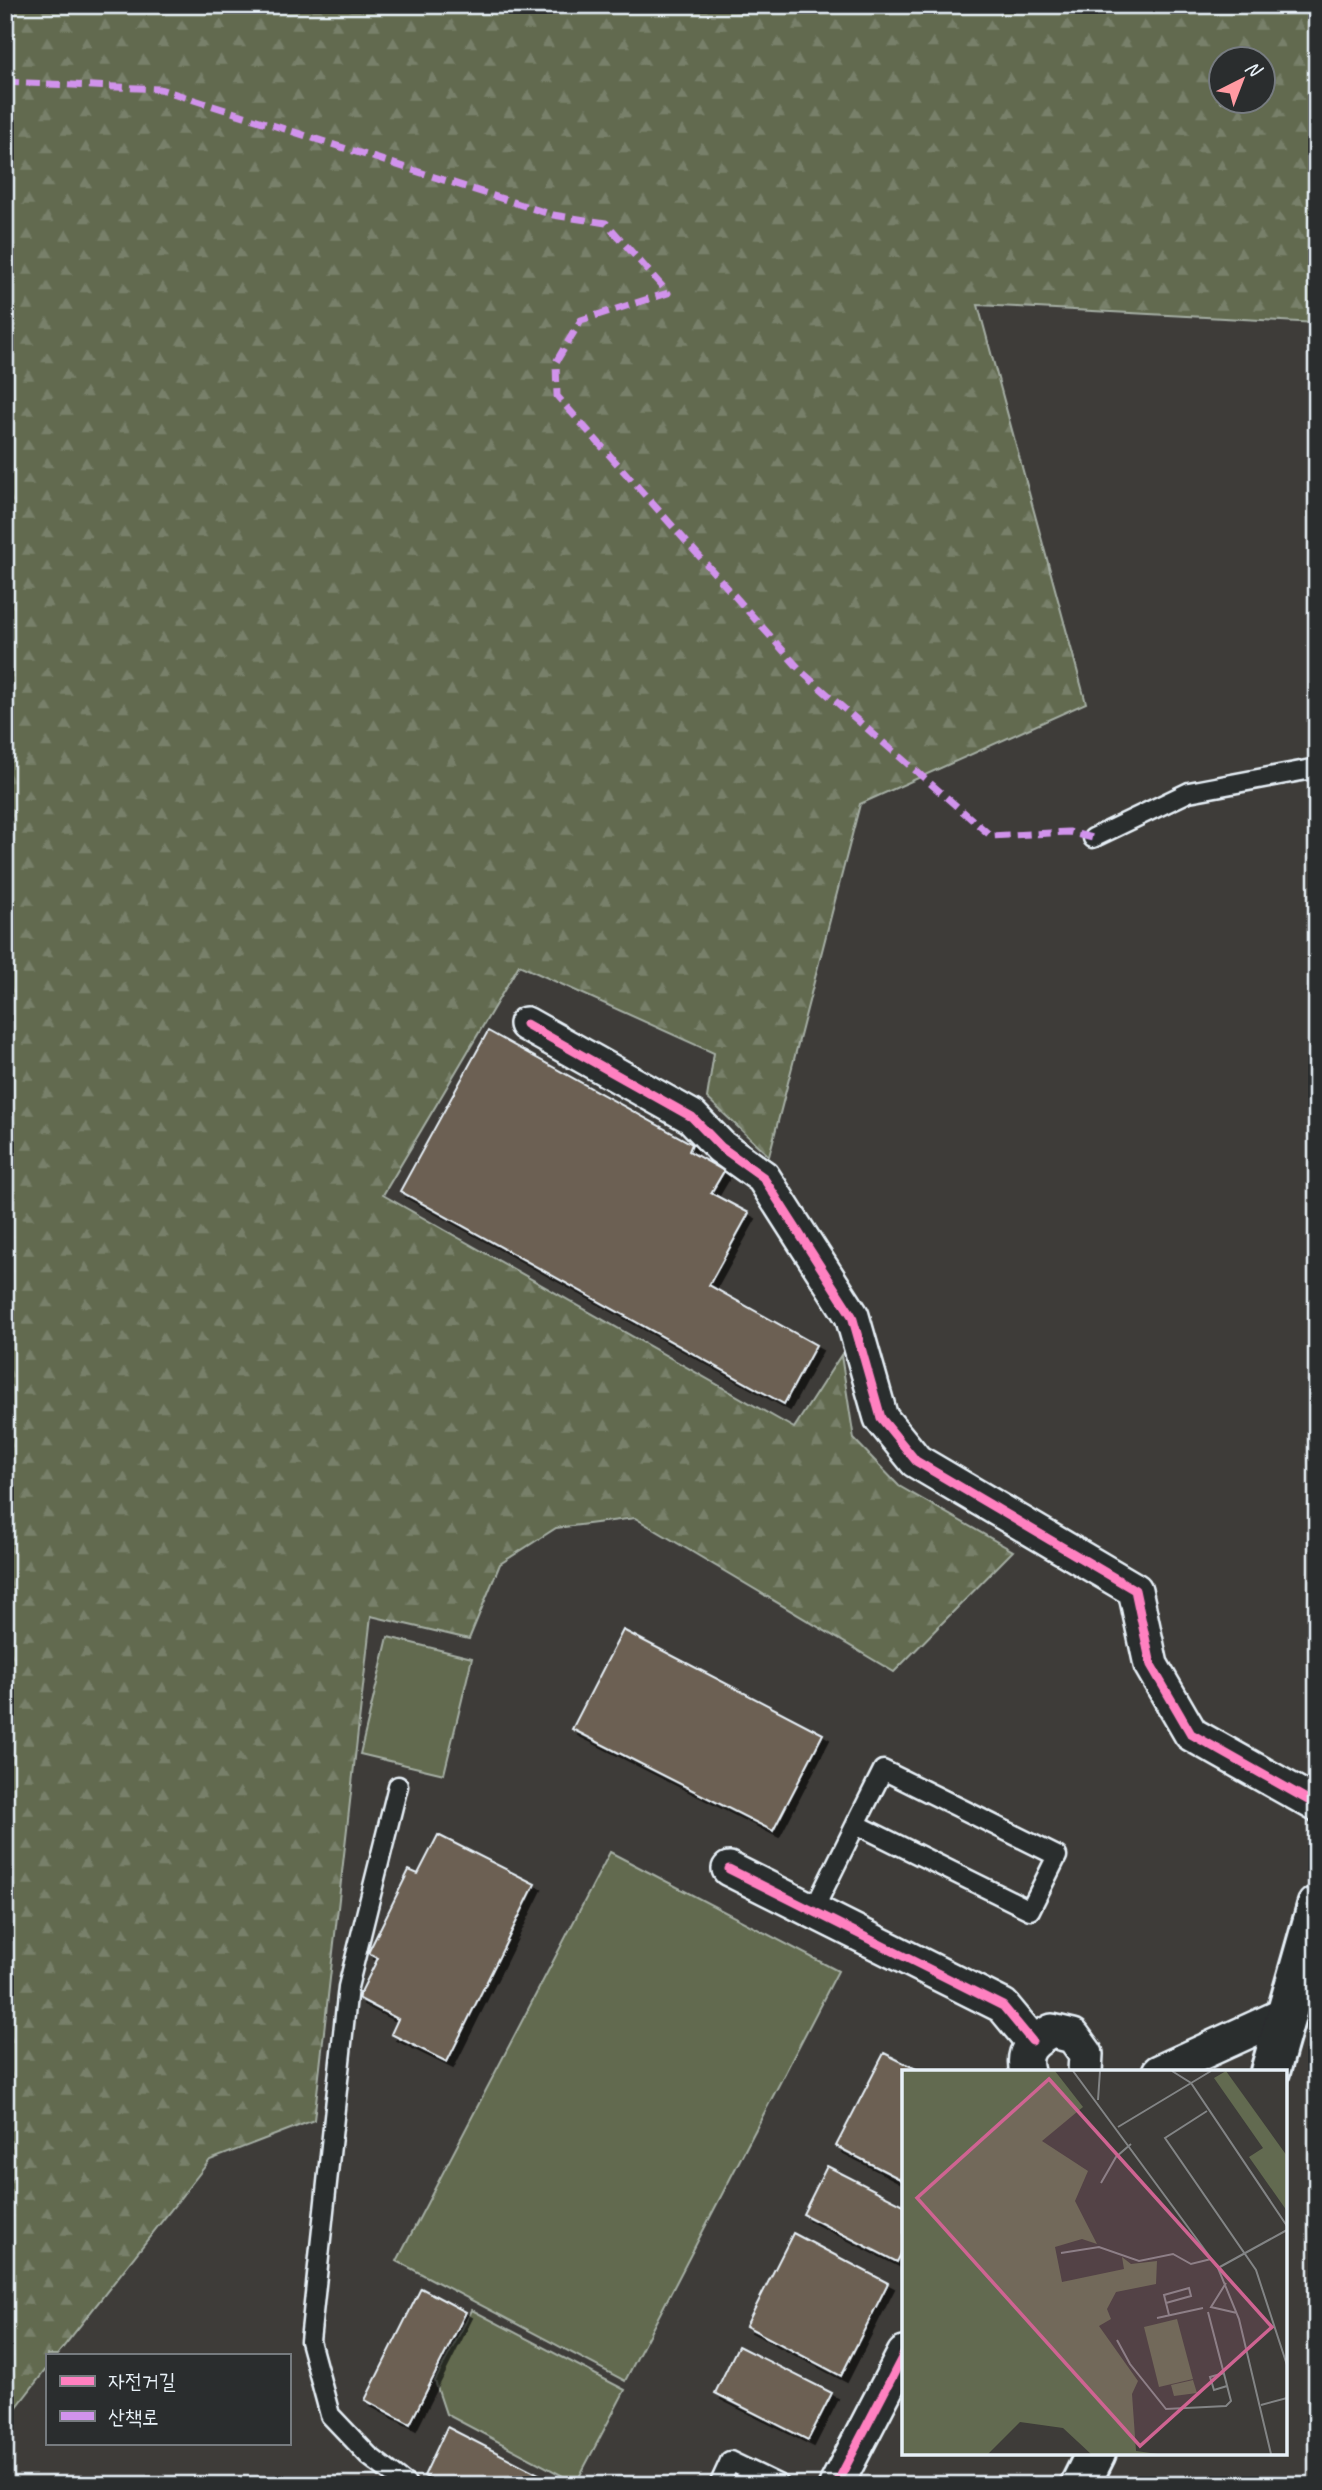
<svg xmlns="http://www.w3.org/2000/svg" width="1322" height="2490" font-family="Caveat,'Poor Story',sans-serif">
<style>
.grass{fill:#626a50;stroke:#a5aea4;stroke-width:2}
.forest{fill:url(#forest-firs);stroke:#a5aea4;stroke-width:2;fill-rule:evenodd}
.building{fill:#6c6053;stroke:#e8f1f8;stroke-width:2;filter:url(#shadow)}
.lines{fill:none;stroke-linecap:round;stroke-linejoin:round}
.lane-casing{stroke:#e8f1f8;stroke-width:23}
.street-casing{stroke:#e8f1f8;stroke-width:38}
.secondary-casing{stroke:#e8f1f8;stroke-width:44}
.lane{stroke:#2a2d2e;stroke-width:18}
.street{stroke:#2a2d2e;stroke-width:33}
.secondary{stroke:#2a2d2e;stroke-width:38}
.quiet{stroke:#d193ec;stroke-width:7;stroke-dasharray:14 7;stroke-linecap:butt}
.cycleway-casing{stroke:#2a2d2e;stroke-width:13}
.cycleway{stroke:#ff80c0;stroke-width:9}
.inset-road{fill:none;stroke:#828485;stroke-width:2}
.view{fill:#cf6492;fill-opacity:0.15;stroke:#cf6492;stroke-width:3.5}
.inset-edge{fill:none;stroke:#e8f1f8;stroke-width:3.5}
</style>
<defs>
<pattern id="forest-firs" width="22" height="20" patternUnits="userSpaceOnUse" patternTransform="scale(1.75)"><rect width="22" height="20" fill="#626a50"/><path d="M5 1l3.5 6h-7zM16 11l3.5 6h-7z" fill="#78806a"/></pattern>
<filter id="shadow"><feDropShadow dx="6" dy="6" stdDeviation="0" flood-color="#0009"/></filter>
</defs>
<rect width="100%" height="100%" fill="#3e3c39"/>
<filter id="ink" filterUnits="userSpaceOnUse"><feTurbulence type="fractalNoise" baseFrequency=".0143" numOctaves="2"/><feDisplacementMap in="SourceGraphic" scale="14" xChannelSelector="R" yChannelSelector="G"/><feConvolveMatrix kernelMatrix="1 2 1 2 8 2 1 2 1" color-interpolation-filters="sRGB"/></filter>
<g filter="url(#ink)">
<!-- grass -->
<path class="grass" d="M388 1637 472 1658 444 1774 360 1754Z
M610 1852 838 1971 625 2381 397 2261Z
M472 2310 625 2390 576 2483 446 2414 435 2381Z"/>
<!-- forest -->
<path class="forest" d="M5 5H1317V323L978 305 1086 703 860 804 769 1156 707 1098 714 1053 519 965 383 1195 794 1428 841 1355 854 1439 899 1486 1013 1551 894 1672 635 1518 556 1528 500 1564 469 1639 371 1616 314 2120 210 2160 57 2355H47V2368L5 2422ZM1220 60H1262V102H1220Z"/>
<!-- building -->
<path class="building" d="M488 1031 692 1144 689 1151 724 1171 711 1193 749 1213 709 1285 816 1345 784 1404 400 1191Z
M623 1630 823 1734 773 1831 572 1729Z
M438 1835 535 1884 447 2062 391 2034 398 2019 358 1998 378 1958 368 1953 409 1870 418 1874Z
M884 2053 922 2072H904V2181L836 2146Z
M827 2166 904 2205V2248L897 2262 803 2214Z
M793 2233 888 2283 841 2376 746 2326Z
M421 2288 466 2312 410 2424 365 2400Z
M738 2346 832 2393 808 2440 715 2393Z
M447 2427 560 2485H442L424 2476Z"/>
<g class="lines">
<defs>
<path id="lane" d="M1093 838 1189 792 1317 768
M398 1786 348 1987 310 2341 330 2415 369 2456 407 2485
M813 1911 856 1824 1030 1910 1057 1856 883 1770 856 1824
M719 2485 730 2461 780 2485"/>
<path id="street" d="M526 1024 692 1117 721 1147 763 1177 852 1316 881 1418 916 1461 1135 1590 1151 1665 1191 1734 1317 1805
M729 1869 1003 2006 1032 2041
M1027 2072C1021 2050 1034 2040 1052 2031L1073 2036 1086 2054 1085 2072
M1159 2072 1286 2014
M836 2485 904 2354"/>
<path id="secondary" d="M1270 2072 1317 1906
M1080 2485 1096 2453"/>
</defs>
<!-- lane casing -->
<use href="#lane" class="lane-casing"/>
<!-- street casing -->
<use href="#street" class="street-casing"/>
<!-- secondary casing -->
<use href="#secondary" class="secondary-casing"/>
<!-- lane -->
<use href="#lane" class="lane"/>
<!-- street -->
<use href="#street" class="street"/>
<!-- secondary -->
<use href="#secondary" class="secondary"/>
<!-- quiet -->
<path class="quiet" d="M5 82 160 89 553 215 606 223 668 293 581 320 556 362 557 396 803 673 991 836 1069 832 1093 838"/>
<defs>
<path id="cycleway" d="M526 1024 692 1117 721 1147 763 1177 852 1316 881 1418 916 1461 1135 1590 1151 1665 1191 1734 1317 1805
M729 1869 1003 2006 1032 2041
M836 2485 904 2354"/>
</defs>
<!-- cycleway casing -->
<use href="#cycleway" class="cycleway-casing"/>
<!-- cycleway -->
<use href="#cycleway" class="cycleway"/>
</g>
</g>
<!-- overview -->
<g transform="translate(902 2070)">
<rect width="385" height="385" fill="#3e3c39"/>
<path d="M275 249 291 309 257 317 242 257ZM291 310 295 323 272 326 269 315Z" fill="#626a50"/>
<path d="M0 1H153L181 37 140 71 186 101 173 131 195 174 180 169 153 177 160 212 222 199 220 187 229 194 255 191 254 214 214 222 205 239 209 249 197 256 236 311 230 324 234 381 256 384H189L161 358 118 352 86 384H0Z" fill="#626a50"/>
<path d="M324 1 385 86V141L347 87 361 78 312 8Z" fill="#626a50"/>
<path class="inset-road" d="M171 1 316 198 337 249 369 384M270 1 289 13 385 156M196 30 198 1M305 41 263 68 354 200 385 295M216 57 309 1M199 113 214 87 229 74M159 183 197 177 237 191 271 184 289 194 309 189M316 198 385 160M324 213 309 237 335 243M264 233 262 225 287 218 289 226 264 233 267 245M255 248 301 238M215 270 228 294 264 339 324 336 329 331 306 242M322 303 308 307 312 320 325 316M359 335 385 328"/>
<path class="view" d="M147 9 370 257 238 376 15 128Z"/>
<rect width="385" height="385" class="inset-edge"/>
</g>
<!-- margin -->
<rect width="1322" height="2490" fill="none" stroke="#2a2d2e" stroke-width="28"/>
<rect x="14" y="14" width="1294" height="2462" fill="none" stroke="#e8f1f8" stroke-width="2.5" filter="url(#ink)"/>
<!-- legend -->
<rect x="46" y="2354" width="245" height="91" fill="#2a2d2e" stroke="#767b7f" stroke-width="2"/>
<rect x="60" y="2376" width="35" height="10" fill="#ff80c0" stroke="#767b7f" stroke-width="2"/>
<text x="108" y="2388" font-size="21" fill="#e8f1f8">자전거길</text>
<rect x="60" y="2411" width="35" height="10" fill="#d193ec" stroke="#767b7f" stroke-width="2"/>
<text x="108" y="2424" font-size="21" fill="#e8f1f8">산책로</text>
<!-- north arrow -->
<g transform="translate(1242 80) rotate(42)"><circle r="33" fill="#2a2d2e" stroke="#767b7f" stroke-width="2"/>
<path d="M0-5L12 26L0 18L-12 26Z" fill="#ff9aa2"/>
<text y="-10" font-size="19" font-weight="bold" text-anchor="middle" fill="#e8f1f8">N</text>
</g>
</svg>
